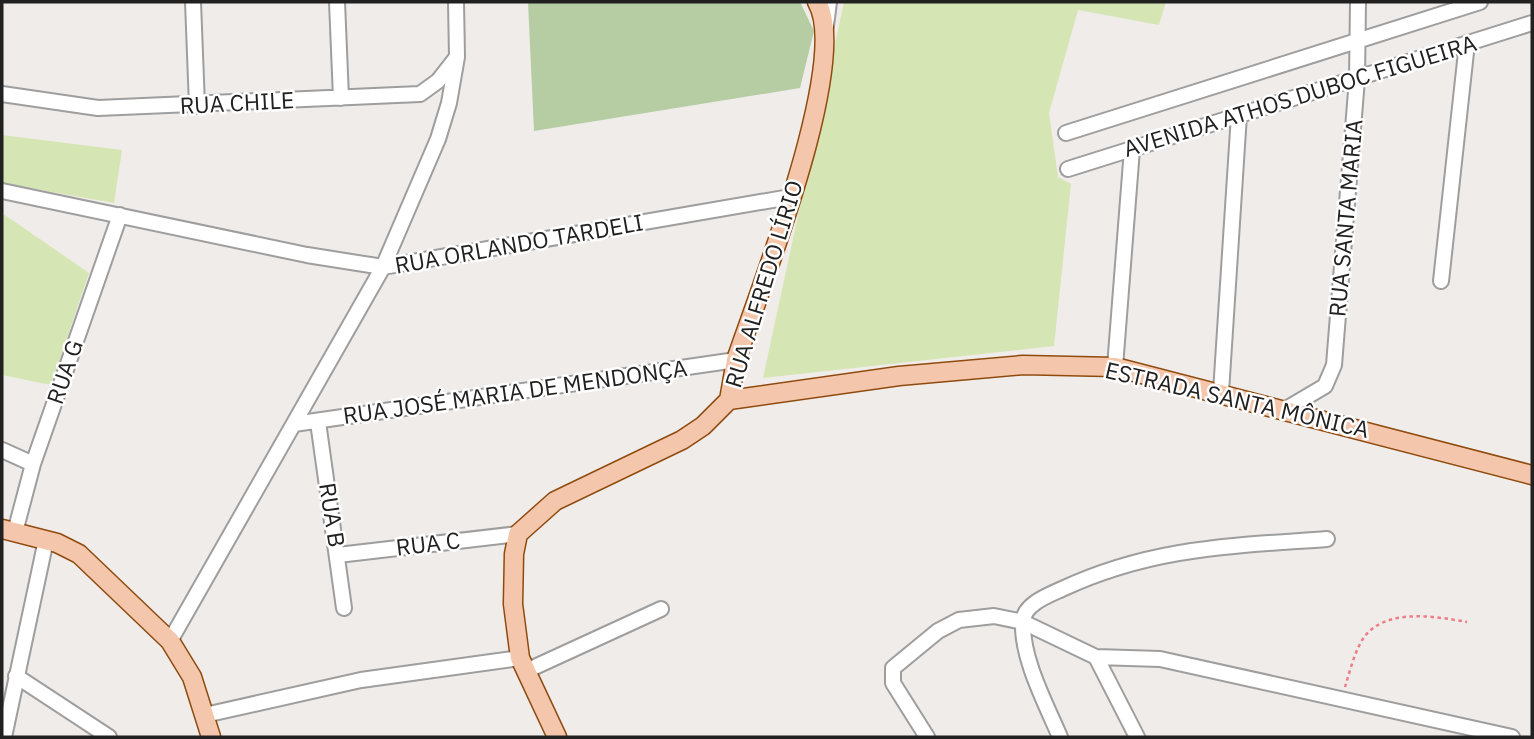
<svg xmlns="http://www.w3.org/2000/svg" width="1534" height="739" font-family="'IBM Plex Sans',sans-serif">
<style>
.grass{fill:#d6e5b4}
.forest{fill:#b6cca2}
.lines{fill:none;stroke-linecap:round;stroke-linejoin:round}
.minor-casing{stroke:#9e9e9e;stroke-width:18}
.major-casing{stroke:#8f4b0f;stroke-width:21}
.path{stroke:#ed7d88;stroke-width:2.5;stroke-dasharray:3.5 3.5;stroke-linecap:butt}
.minor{stroke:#fff;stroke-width:14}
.major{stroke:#f4c6ab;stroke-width:18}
.labels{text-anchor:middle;stroke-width:5;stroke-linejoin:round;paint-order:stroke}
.street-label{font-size:23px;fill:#212121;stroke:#fff}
</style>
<rect width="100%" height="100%" fill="#f0ece9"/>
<!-- grass -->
<path class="grass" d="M844 2H1166L1159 25 1078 10 1049 113 1058 177 1071 184 1054 346 763 378Z
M2 135 122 150 114 203 2 183Z
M2 213 89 273 51 385 2 375Z"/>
<!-- forest -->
<path class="forest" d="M528 2H800L814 31 800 88 534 131Z"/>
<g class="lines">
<defs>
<path id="minor" d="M193 2 197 106
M337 2 341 98
M826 26 829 2
M2 94 98 108 420 94 438 81 456 58
M1066 133 1480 2
M1068 169 1532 23
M2 191 307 255 383 267 790 197
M1441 281 1467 43
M1115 367 1132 149
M1221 392 1239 115
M1286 409 1325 386 1334 365 1357 79 1358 2
M318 422 344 608
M294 424 736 360
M2 450 33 464
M15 532 33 464 120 215
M338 555 518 534
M170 641 383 267 438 139 449 103 457 57 456 2
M1096 657 1137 737
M526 671 661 609
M16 676 109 737
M205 715 361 680 520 658
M4 737 46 540
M927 737 893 683V668L938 631 959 620 994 616 1023 622 1096 657 1160 659 1512 737
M1060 737C1046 704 1021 658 1023 621 1024 604 1049 595 1062 589 1152 547 1231 546 1327 539"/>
<path id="major" d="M729 400 899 376 1023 365 1115 367 1532 475
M2 529 57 543 79 554 170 641 192 677 211 737
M557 737 520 658 513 604 514 554 518 534 555 501 682 440 703 426 729 400 736 360C759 291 851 61 817 2"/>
</defs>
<!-- minor casing -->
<use href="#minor" class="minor-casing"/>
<!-- major casing -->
<use href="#major" class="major-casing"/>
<!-- path -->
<path class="path" d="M1345 687C1349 674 1353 658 1359 646 1377 606 1433 616 1467 622"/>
<!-- minor -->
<use href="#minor" class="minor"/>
<!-- major -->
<use href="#major" class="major"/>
</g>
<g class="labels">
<!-- street labels -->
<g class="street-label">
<text transform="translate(1300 96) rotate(-17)" y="8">AVENIDA ATHOS DUBOC FIGUEIRA</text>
<text transform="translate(237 103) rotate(-3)" y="8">RUA CHILE</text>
<text transform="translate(1346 218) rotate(-85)" y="8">RUA SANTA MARIA</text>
<text transform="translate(519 244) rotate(-10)" y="8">RUA ORLANDO TARDELI</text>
<text transform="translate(764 284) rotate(-73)" y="8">RUA ALFREDO LÍRIO</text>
<text transform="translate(65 372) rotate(-71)" y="8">RUA G</text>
<text transform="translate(515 392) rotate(-8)" y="8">RUA JOSÉ MARIA DE MENDONÇA</text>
<text transform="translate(1237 400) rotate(13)" y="8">ESTRADA SANTA MÔNICA</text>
<text transform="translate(332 515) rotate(81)" y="8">RUA B</text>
<text transform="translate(428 544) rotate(-7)" y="8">RUA C</text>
</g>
</g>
<!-- border -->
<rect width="1534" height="739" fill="none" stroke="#212121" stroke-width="7"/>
</svg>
